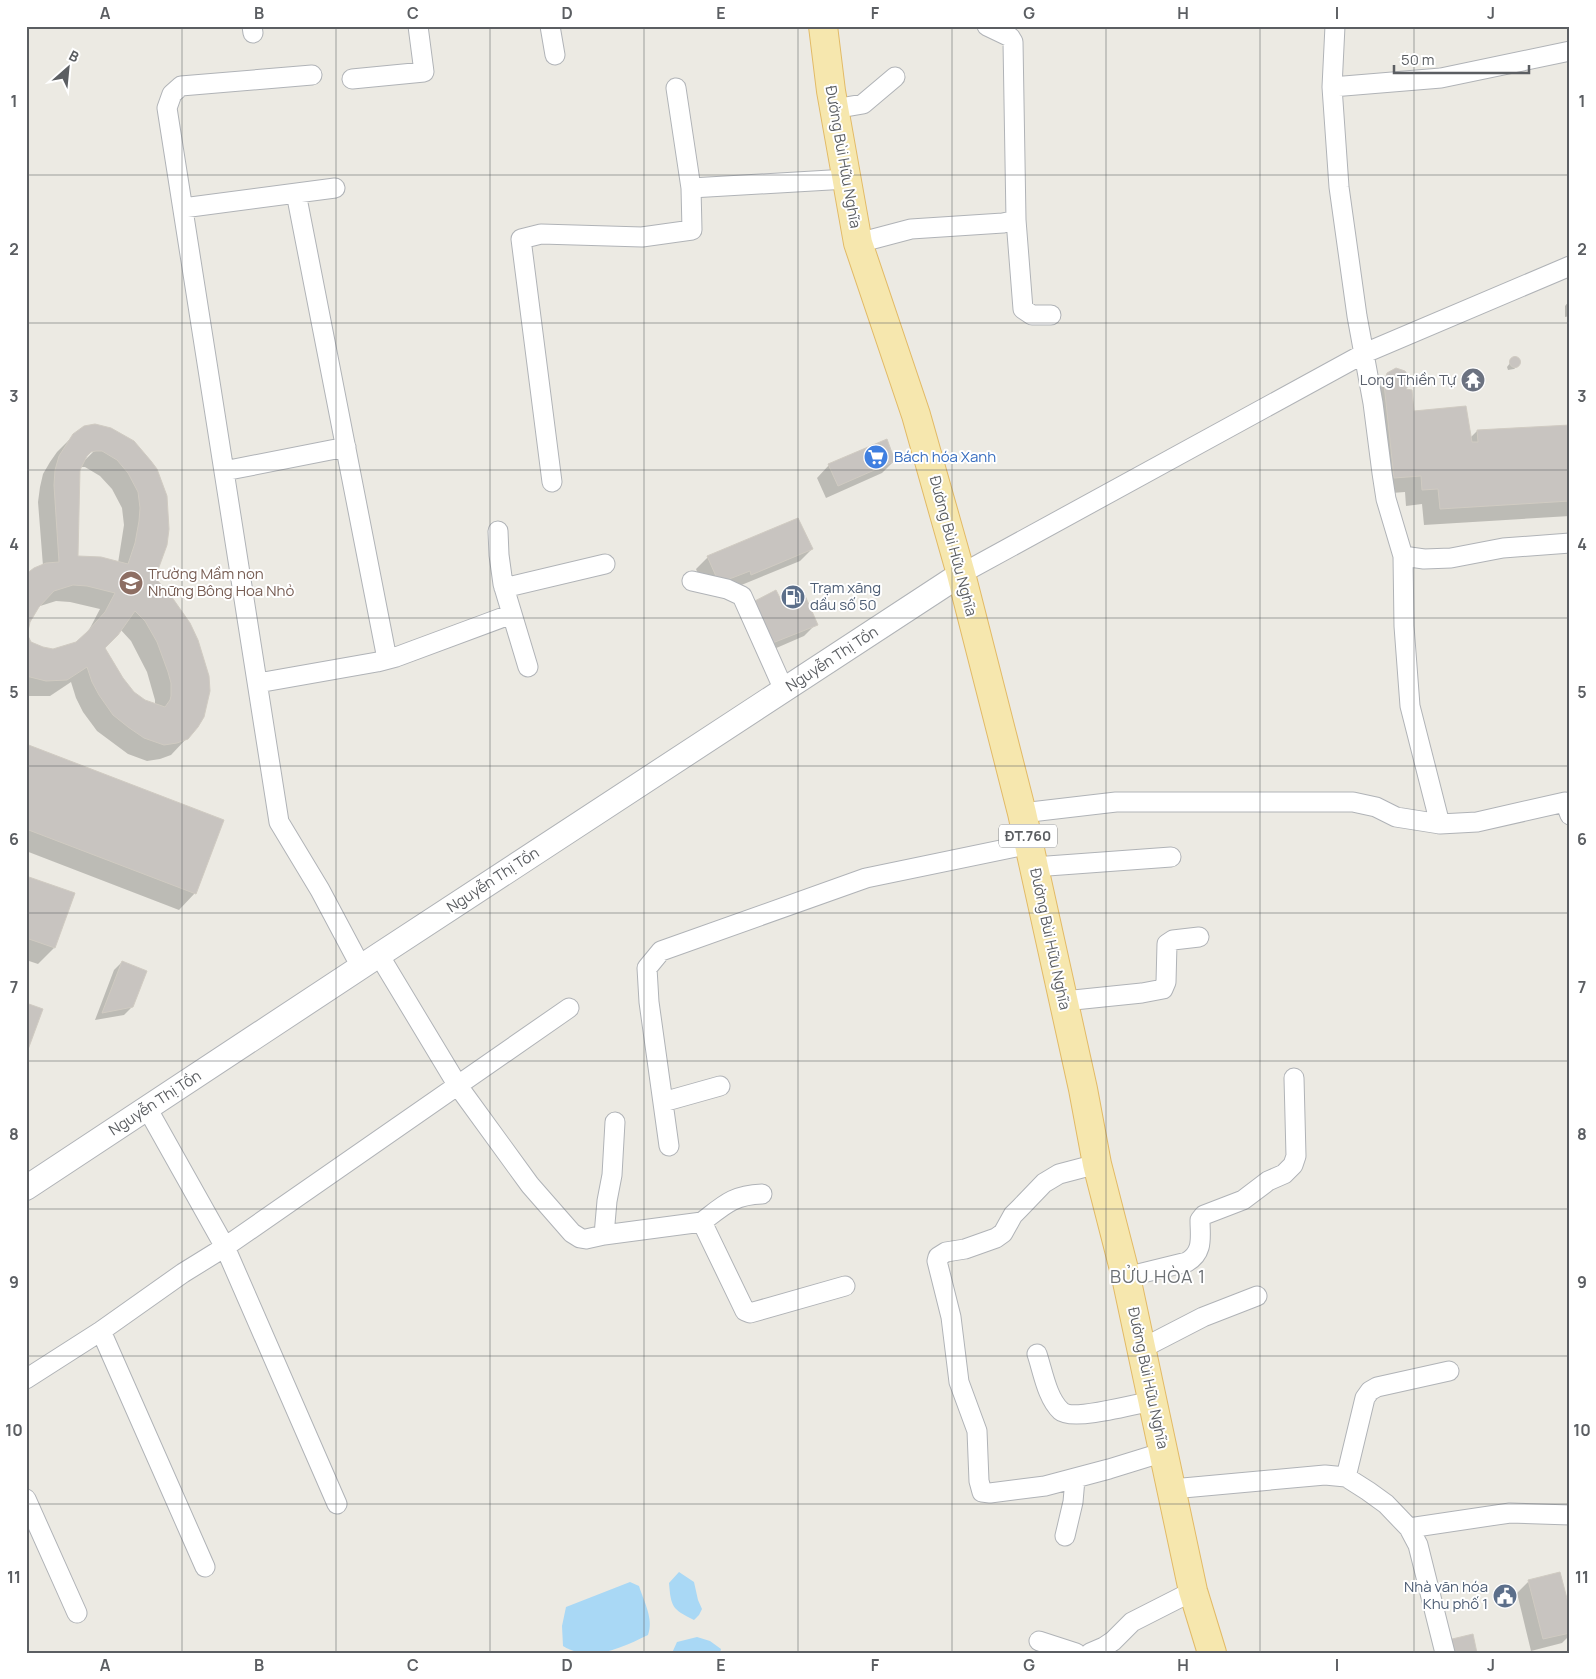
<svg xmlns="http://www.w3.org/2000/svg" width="1596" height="1679" font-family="Manrope,sans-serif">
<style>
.water{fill:#a9d8f5}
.shadow{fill:#0003;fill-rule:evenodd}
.building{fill:#c8c4c0;stroke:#d0cbc2;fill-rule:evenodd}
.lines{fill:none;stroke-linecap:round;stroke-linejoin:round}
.minor-casing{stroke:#b0b3b7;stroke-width:21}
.tertiary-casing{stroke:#b0b3b7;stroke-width:26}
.primary-casing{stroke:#e2ba66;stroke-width:30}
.minor{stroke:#fff;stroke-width:19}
.tertiary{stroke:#fff;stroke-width:24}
.primary{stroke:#f6e7ae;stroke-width:28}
.grid{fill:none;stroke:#5b5e62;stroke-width:1;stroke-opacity:0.55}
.labels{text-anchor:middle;stroke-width:4;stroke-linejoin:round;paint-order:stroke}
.shield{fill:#fff;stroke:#8c8e91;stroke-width:1}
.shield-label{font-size:14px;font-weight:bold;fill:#5b5e62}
.street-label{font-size:15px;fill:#5b5e62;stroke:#fff}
.worship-label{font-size:15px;fill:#5b616d;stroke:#fff;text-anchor:end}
.shop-label{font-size:15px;fill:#366cbe;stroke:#fff;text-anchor:start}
.education-label{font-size:15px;fill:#785e54;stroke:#fff;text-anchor:start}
.service-label{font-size:15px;fill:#4e5e75;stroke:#fff;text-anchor:start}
.quarter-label{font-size:18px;letter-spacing:1px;fill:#6c7074;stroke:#fff}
.neatline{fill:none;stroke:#5b5e62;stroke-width:2}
.grid-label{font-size:16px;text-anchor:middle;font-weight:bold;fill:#5b5e62}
</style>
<rect width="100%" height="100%" fill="#eceae3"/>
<!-- water -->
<path class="water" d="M679 1572 694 1582 698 1600 702 1609 699 1615 694 1620C672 1609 671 1607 669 1583Z
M630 1582 639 1586C644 1602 654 1619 648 1635 621 1648 591 1663 563 1646L562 1626 566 1607Z
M697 1637 710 1641 721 1649 720 1653H672L677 1642Z"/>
<!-- shadow -->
<path class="shadow" d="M1570 300V316L1565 317V306Z
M1514 358 1518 359 1519 361 1518 366 1514 369 1508 370 1507 367Z
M1388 374 1404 390 1413 412 1470 438 1477 431 1570 426V516L1424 525 1422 504 1406 506 1405 492 1378 494 1371 390Z
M74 435 133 442 153 579 187 738 171 755 160 759 147 761 128 754 97 731 83 712 76 698 71 682 50 696H26V575L43 566 38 502 40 487 43 474 50 462 57 452ZM95 447 97 448 84 461 86 455ZM81 467H85L100 476 112 489 122 508 124 525 118 563 77 558 79 470ZM56 601 70 602 100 609 89 630 76 643 54 650 43 649 31 642 27 637 29 622 37 607ZM120 629 131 641 147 672 155 700V704L144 701 133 693 122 679 103 648Z
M894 461 882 473 826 498 817 478 829 465Z
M812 549 800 561 739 586 738 583 706 594 696 569 708 557Z
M781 602 816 624 804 636 758 656 740 616 752 604Z
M26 746 195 893 179 910 26 851Z
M26 877 54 948 38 964 26 960Z
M122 962 132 1007 124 1015 95 1020 114 970Z
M1529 1581 1570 1615V1635L1562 1643 1531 1651 1517 1593Z"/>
<!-- building -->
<path class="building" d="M1509.5 362a5.5 5.5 0 1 1 11 0a5.5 5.5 0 1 1-11 0Z
M1396 368 1405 371 1409 377V385L1406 389 1412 390 1414 411 1466 406 1472 442H1478L1477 430 1570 425V501L1440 509 1438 489 1422 490 1421 476 1394 478 1384 384 1387 373Z
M95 424 111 428 134 441 151 461 157 469 167 496 169 529 167 545 155 578 169 593 190 623 198 640 209 676 210 691 204 717 198 727 188 739 177 743 164 745 144 738 128 727 113 715 99 695 92 682 87 667 67 680 46 681 26 676V574L34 568 46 563 59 562 54 485 55 470 59 456 73 434 84 426ZM96 451H102L117 460 128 473 138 492 140 508 139 521 135 543 128 564 101 557 78 556 80 470 87 456 91 452ZM73 585 87 586 115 593 105 612 87 632 76 642 53 649 43 647 31 642 28 636V631L30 622 39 607 54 591ZM135 611 145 621 157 642 168 672 171 683V696L170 700 165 707 145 700 134 692 123 678 105 648 118 635Z
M887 439 895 461 838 486 828 464Z
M798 518 813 549 751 575 750 571 719 583 707 556Z
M776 590 781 600 803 591 818 625 770 644 751 603Z
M26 744 224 820 196 894 26 829Z
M26 876 75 893 55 948 26 938Z
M122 961 147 971 133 1007 102 1013Z
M26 1003 43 1009 26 1055Z
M1560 1572 1570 1610V1633L1543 1639 1528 1580Z
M1473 1634 1477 1653H1451L1448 1640Z"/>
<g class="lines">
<defs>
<path id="minor" d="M252 26 253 33
M550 26 555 55
M1335 26 1332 87 1339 187 1357 316 1373 403 1382 473 1386 499 1403 556 1424 559 1451 558 1503 548 1570 543
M312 75 181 86 172 94 167 108 279 822 320 890 361 967
M352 79 424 72 418 26
M1332 87 1441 78 1570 51
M834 109 863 104 895 77
M691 188 847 179
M296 193 387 659
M183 208 335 188
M1016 220 1023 309 1032 315H1051
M858 243 911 229 1003 223 1016 220 1013 42 1010 37 987 26
M224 471 346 447
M552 482 521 239 541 234 642 237 692 230 691 188 676 88
M498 531 499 555 503 584 528 667
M1403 556 1404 626 1410 706 1440 824
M961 574 1365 353 1570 266
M692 581 727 589 742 596 784 690
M504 588 605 564
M258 683 377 662 396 657 512 614
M1022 813 1116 802H1353L1376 807 1396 817 1440 824 1477 822 1565 802 1570 815
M1034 867 1171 857
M379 955 458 1086 530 1185 572 1233 580 1238 586 1239 604 1235 702 1222 745 1311 750 1313 845 1286
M1064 1001 1142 993 1163 989 1166 982 1167 944 1173 940 1199 937
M663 1102 720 1086
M147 1108 225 1247 337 1504
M669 1146 649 1002 647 968 661 951 866 878 1030 844
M1097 1164 1059 1174 1044 1183 1020 1208 1013 1215 1003 1233 996 1238 965 1249 946 1252 938 1257 937 1261 951 1317 959 1382 977 1431 979 1481 982 1492 990 1493 1045 1486 1109 1469 1164 1452
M702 1222C724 1205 733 1195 762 1194
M604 1235 607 1201 612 1175 615 1122
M1126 1277 1187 1262C1204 1252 1200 1237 1200 1220L1204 1215 1243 1200 1268 1181 1284 1174 1293 1165 1296 1156 1294 1078
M101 1331 205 1567
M1141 1349 1203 1317 1257 1296
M1037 1354C1043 1372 1047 1398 1061 1411 1072 1421 1136 1404 1152 1401
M26 1379 101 1331 183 1273 225 1247 569 1008
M1346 1477 1365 1398 1370 1391 1377 1387 1449 1371
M1172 1489 1325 1475 1346 1477 1368 1491 1386 1504 1409 1528 1418 1545 1445 1653
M26 1499 77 1613
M1409 1528 1510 1513 1570 1515
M1065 1536 1073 1502 1075 1479
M1039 1641 1076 1653
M1090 1653 1104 1647 1113 1641 1132 1622 1193 1591"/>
<path id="tertiary" d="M26 1188 379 955 961 574"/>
<path id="primary" d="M823 26 831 91 858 243 916 415 961 574 1022 813 1083 1089 1097 1164 1126 1277 1193 1591 1212 1653"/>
</defs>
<!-- minor casing -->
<use href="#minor" class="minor-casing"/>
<!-- tertiary casing -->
<use href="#tertiary" class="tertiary-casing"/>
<!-- primary casing -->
<use href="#primary" class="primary-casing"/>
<!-- minor -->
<use href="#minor" class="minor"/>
<!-- tertiary -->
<use href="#tertiary" class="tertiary"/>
<!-- primary -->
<use href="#primary" class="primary"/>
</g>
<!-- grid -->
<path class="grid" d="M182 26V1653M336 26V1653M490 26V1653M644 26V1653M798 26V1653M952 26V1653M1106 26V1653M1260 26V1653M1414 26V1653M26 175H1570M26 323H1570M26 470H1570M26 618H1570M26 766H1570M26 913H1570M26 1061H1570M26 1209H1570M26 1356H1570M26 1504H1570"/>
<!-- icons -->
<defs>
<symbol id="temple-disc" viewBox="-11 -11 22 22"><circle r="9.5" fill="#6b7280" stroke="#fff"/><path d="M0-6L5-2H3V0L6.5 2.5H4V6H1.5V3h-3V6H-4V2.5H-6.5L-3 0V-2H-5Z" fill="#fff"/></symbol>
<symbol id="supermarket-disc" viewBox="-11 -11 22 22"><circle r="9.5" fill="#3f7fe0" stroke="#fff"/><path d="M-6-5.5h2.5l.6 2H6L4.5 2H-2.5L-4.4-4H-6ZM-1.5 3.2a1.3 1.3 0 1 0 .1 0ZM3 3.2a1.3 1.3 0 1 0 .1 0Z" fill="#fff"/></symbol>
<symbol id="school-disc" viewBox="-11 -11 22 22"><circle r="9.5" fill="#8d6e63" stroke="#fff"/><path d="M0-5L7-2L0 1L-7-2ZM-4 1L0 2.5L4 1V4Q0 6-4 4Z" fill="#fff"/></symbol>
<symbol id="fuel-disc" viewBox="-11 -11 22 22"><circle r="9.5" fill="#5c6f8a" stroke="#fff"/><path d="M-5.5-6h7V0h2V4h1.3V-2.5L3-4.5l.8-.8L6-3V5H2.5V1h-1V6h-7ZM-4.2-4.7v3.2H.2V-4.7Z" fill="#fff"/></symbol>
<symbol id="civic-disc" viewBox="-11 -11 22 22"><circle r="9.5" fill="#5c6f8a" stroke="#fff"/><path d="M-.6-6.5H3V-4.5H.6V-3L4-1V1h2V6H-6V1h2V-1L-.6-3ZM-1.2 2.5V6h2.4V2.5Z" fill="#fff"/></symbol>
</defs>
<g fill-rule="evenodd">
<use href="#temple-disc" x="1459" y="366" width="28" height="28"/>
<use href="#supermarket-disc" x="862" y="443" width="28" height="28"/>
<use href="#school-disc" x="117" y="569" width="28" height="28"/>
<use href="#fuel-disc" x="779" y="583" width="28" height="28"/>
<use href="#civic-disc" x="1491" y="1582" width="28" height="28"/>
</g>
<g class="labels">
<!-- shield labels -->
<rect class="shield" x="999" y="824.5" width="58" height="23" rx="4"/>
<g class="shield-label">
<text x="1028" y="841">ĐT.760</text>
</g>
<!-- street labels -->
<g class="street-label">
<text transform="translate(843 157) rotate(80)" y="5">Đường Bùi Hữu Nghĩa</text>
<text transform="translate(953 546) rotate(75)" y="5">Đường Bùi Hữu Nghĩa</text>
<text transform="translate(832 659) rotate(-33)" y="5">Nguyễn Thị Tồn</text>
<text transform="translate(493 880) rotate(-33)" y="5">Nguyễn Thị Tồn</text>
<text transform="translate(1050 939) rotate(78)" y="5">Đường Bùi Hữu Nghĩa</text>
<text transform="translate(155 1103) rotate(-33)" y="5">Nguyễn Thị Tồn</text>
<text transform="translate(1148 1378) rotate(78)" y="5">Đường Bùi Hữu Nghĩa</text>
</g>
<!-- worship labels -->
<g class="worship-label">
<text x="1456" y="385">Long Thiền Tự</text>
</g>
<!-- shop labels -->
<g class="shop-label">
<text x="894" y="462">Bách hóa Xanh</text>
</g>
<!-- education labels -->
<g class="education-label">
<text x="148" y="579">Trường Mầm non<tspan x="148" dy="17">Những Bông Hoa Nhỏ</tspan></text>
</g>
<!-- service labels -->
<g class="service-label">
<text x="810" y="593">Trạm xăng<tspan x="810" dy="17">dầu số 50</tspan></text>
<text x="1488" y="1592" text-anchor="end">Nhà văn hóa<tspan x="1488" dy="17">Khu phố 1</tspan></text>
</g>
<!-- quarter labels -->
<g class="quarter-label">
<text x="1158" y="1283">BỬU HÒA 1</text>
</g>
</g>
<!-- border -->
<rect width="1596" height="1679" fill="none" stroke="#ffffff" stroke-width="55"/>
<!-- north arrow -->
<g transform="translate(68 68) rotate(27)" stroke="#ffffff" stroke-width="4" paint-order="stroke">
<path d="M0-4L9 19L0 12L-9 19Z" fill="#5b5e62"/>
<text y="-8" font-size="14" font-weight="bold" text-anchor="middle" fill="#5b5e62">B</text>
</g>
<!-- scale -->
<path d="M1394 65v8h135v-8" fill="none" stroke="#5b5e62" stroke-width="2.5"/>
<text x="1401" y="65" font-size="15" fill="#5b5e62" stroke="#ffffff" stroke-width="4" paint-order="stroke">50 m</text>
<rect x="28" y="28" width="1540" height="1624" class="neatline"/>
<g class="grid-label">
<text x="105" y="19">A</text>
<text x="259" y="19">B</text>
<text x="413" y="19">C</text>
<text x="567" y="19">D</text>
<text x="721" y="19">E</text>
<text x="875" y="19">F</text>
<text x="1029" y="19">G</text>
<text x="1183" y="19">H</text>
<text x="1337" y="19">I</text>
<text x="1491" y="19">J</text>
<text x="14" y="107">1</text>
<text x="1582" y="107">1</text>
<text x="14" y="255">2</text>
<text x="1582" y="255">2</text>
<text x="14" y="402">3</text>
<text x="1582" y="402">3</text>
<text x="14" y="550">4</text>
<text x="1582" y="550">4</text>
<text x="14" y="698">5</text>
<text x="1582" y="698">5</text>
<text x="14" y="845">6</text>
<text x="1582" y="845">6</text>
<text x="14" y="993">7</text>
<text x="1582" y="993">7</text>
<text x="14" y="1140">8</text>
<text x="1582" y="1140">8</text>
<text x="14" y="1288">9</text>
<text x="1582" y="1288">9</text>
<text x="14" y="1436">10</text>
<text x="1582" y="1436">10</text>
<text x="14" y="1583">11</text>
<text x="1582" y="1583">11</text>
<text x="105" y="1671">A</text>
<text x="259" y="1671">B</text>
<text x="413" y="1671">C</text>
<text x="567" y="1671">D</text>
<text x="721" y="1671">E</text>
<text x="875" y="1671">F</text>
<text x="1029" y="1671">G</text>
<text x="1183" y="1671">H</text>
<text x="1337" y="1671">I</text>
<text x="1491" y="1671">J</text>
</g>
</svg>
